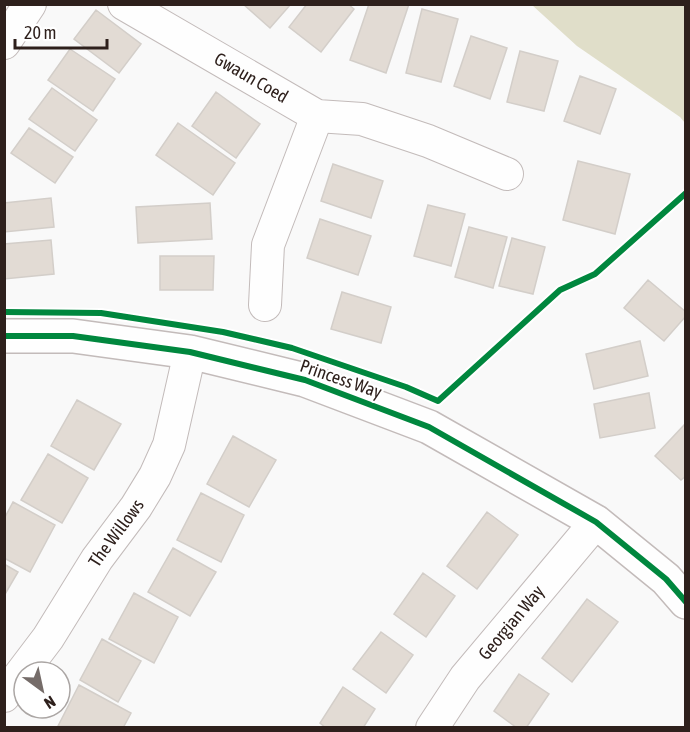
<svg xmlns="http://www.w3.org/2000/svg" width="690" height="732" font-family="'Asap Condensed',sans-serif">
<style>
.green{fill:#e0dec9}
.building{fill:#e2dbd4;stroke:#d3cec9;stroke-width:1.5}
.lines{fill:none;stroke-linecap:round;stroke-linejoin:round}
.minor-casing{stroke:#c3bbba;stroke-width:34}
.tertiary-casing{stroke:#c3bbba;stroke-width:36}
.minor{stroke:#fefefe;stroke-width:32}
.tertiary{stroke:#fefefe;stroke-width:33}
.cycleway-casing{stroke:#fff;stroke-width:10}
.cycleway{stroke:#00873e;stroke-width:6}
.labels{text-anchor:middle;stroke-width:4.5;stroke-linejoin:round;paint-order:stroke}
.street-label{font-size:18px;fill:#2e201c;stroke:#fff}
</style>
<rect width="100%" height="100%" fill="#f9f9f9"/>
<!-- green -->
<path class="green" d="M532 5H685V123L680 117 577 46Z"/>
<!-- building -->
<path class="building" d="M243 4H291L270 28Z
M307 4H348L354 9 321 52 289 27Z
M369 4H409L386 73 350 60Z
M422 9 458 19 441 82 406 73Z
M96 10 141 44 119 73 74 39Z
M471 36 507 48 490 99 454 86Z
M70 49 115 79 93 111 48 80Z
M520 51 558 61 544 111 507 102Z
M580 76 616 89 600 134 564 121Z
M52 88 97 120 75 151 29 119Z
M216 92 260 124 236 158 192 126Z
M178 123 235 163 213 195 156 155Z
M29 128 73 157 55 183 11 153Z
M578 161 630 174 615 234 563 220Z
M333 164 383 181 371 218 321 201Z
M51 198 54 227 4 232V203Z
M210 203 212 239 138 243 136 207Z
M428 205 465 214 451 266 414 256Z
M320 219 371 236 358 275 307 258Z
M469 227 507 237 493 288 455 277Z
M512 238 545 247 533 294 499 286Z
M51 240 54 274 4 279V244Z
M160 256H214L213 290H160Z
M648 280 686 312V316L664 341 624 308Z
M342 292 391 307 381 343 331 329Z
M640 341 648 376 594 389 586 354Z
M649 393 655 428 600 438 594 404Z
M77 400 121 424 94 470 51 446Z
M686 423V476L681 480 655 456Z
M233 436 276 460 249 507 207 484Z
M48 454 88 478 62 523 21 500Z
M201 493 244 515 221 562 177 540Z
M13 502 55 525 30 572 4 558V519Z
M487 512 518 535 477 589 447 566Z
M173 548 216 572 190 616 148 592Z
M4 564 18 572 4 596Z
M423 573 455 596 426 637 394 614Z
M134 593 178 617 154 663 109 639Z
M587 599 618 622 572 682 542 658Z
M381 632 413 655 386 693 353 669Z
M102 639 141 661 118 702 80 680Z
M519 674 549 694 526 728H517L494 711Z
M79 685 131 713 123 728 58 726Z
M343 687 375 709 363 728H326L320 723Z"/>
<g class="lines">
<defs>
<g id="minor">
<path id="s1" d="M124 4 317 116 362 119 428 141 507 174"/>
<path d="M4 43 30 4"/>
<path d="M265 305 268 245 317 116"/>
<path id="s2" d="M4 696 48 638 97 559 136 507 155 476 169 445 190 352"/>
<path id="s3" d="M432 728 465 678 596 522"/>
</g>
<path id="tertiary" d="M4 336H73L190 352 305 380 429 427 596 522 666 579 686 602"/>
</defs>
<!-- minor casing -->
<use href="#minor" class="minor-casing"/>
<!-- tertiary casing -->
<use href="#tertiary" class="tertiary-casing"/>
<!-- minor -->
<use href="#minor" class="minor"/>
<!-- tertiary -->
<use href="#tertiary" class="tertiary"/>
<defs>
<path id="cycleway" d="M4 312 101 313 223 332 292 348 406 387 438 401 560 290 595 274 686 193
M4 336H73L190 352 305 380 429 427 596 522 666 579 686 602"/>
</defs>
<!-- cycleway casing -->
<use href="#cycleway" class="cycleway-casing"/>
<!-- cycleway -->
<use href="#cycleway" class="cycleway"/>
</g>
<g class="labels">
<!-- street labels -->
<g class="street-label">
<text dy="6" stroke="none"><textPath href="#s1" startOffset="147">Gwaun Coed</textPath></text>
<text transform="translate(341 379) rotate(19)" y="6">Princess Way</text>
<text dy="6" stroke="none"><textPath href="#s2" startOffset="198">The Willows</textPath></text>
<text dy="6" stroke="none"><textPath href="#s3" startOffset="132">Georgian Way</textPath></text>
</g>
</g>
<!-- border -->
<rect width="690" height="732" fill="none" stroke="#2e201c" stroke-width="12"/>
<!-- north arrow -->
<g transform="translate(42 690) rotate(147)"><circle r="28" fill="#ffffff" stroke="#aba6a4" stroke-width="1.5"/>
<path d="M0-4.5L10 22L0 15L-10 22Z" fill="#756c69"/>
<text y="-9" font-size="16" font-weight="bold" text-anchor="middle" fill="#2e201c">N</text>
</g>
<!-- scale -->
<path d="M15 39v9h92v-9" fill="none" stroke="#2e201c" stroke-width="3"/>
<text x="24" y="39" font-size="18" fill="#2e201c" stroke="#ffffff" stroke-width="4.5" paint-order="stroke">20 m</text>
</svg>
